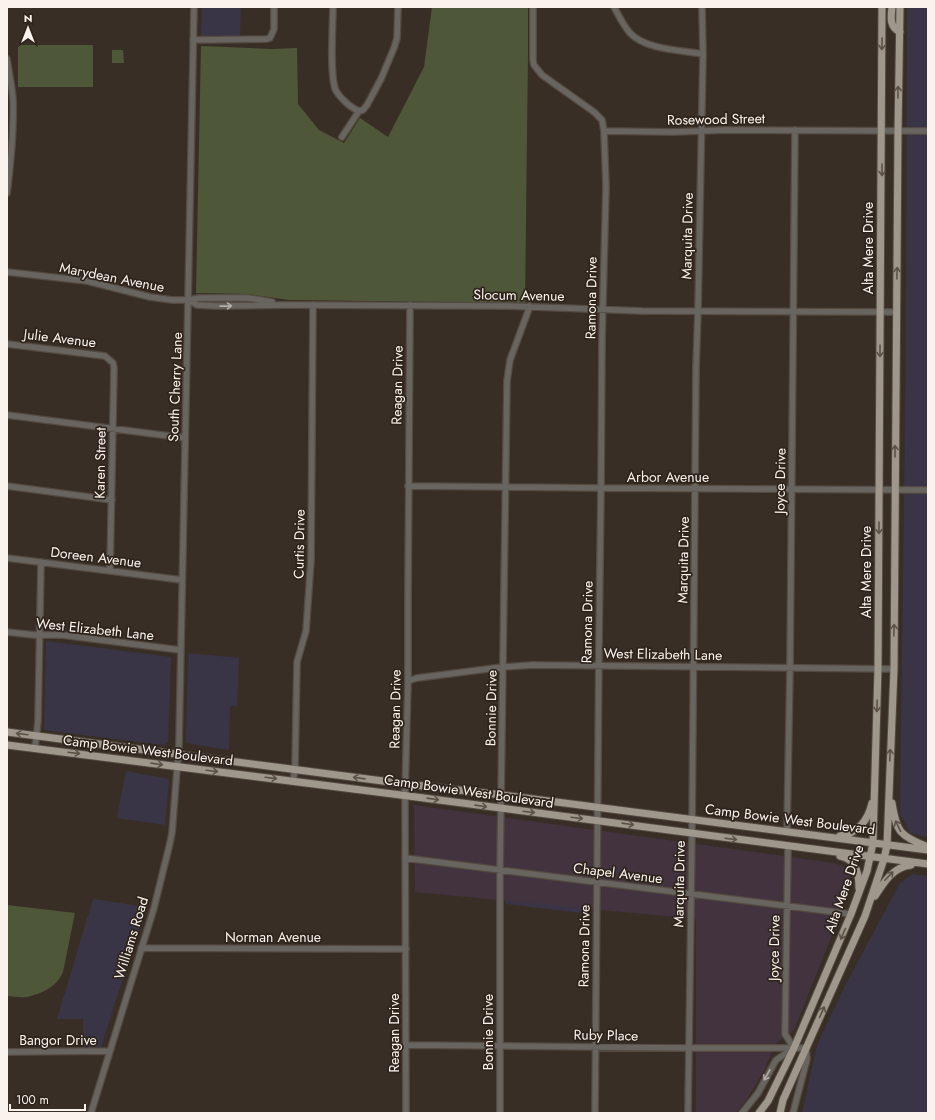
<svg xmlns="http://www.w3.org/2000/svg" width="935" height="1120" font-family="Jost,sans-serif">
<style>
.commercial{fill:#393547}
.industrial{fill:#42333f}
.green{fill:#4f5739}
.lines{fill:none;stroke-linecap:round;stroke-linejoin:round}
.minor-casing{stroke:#544a41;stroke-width:8}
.major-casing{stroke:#544a41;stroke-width:9}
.minor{stroke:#68645f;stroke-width:5.5}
.major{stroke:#9f978b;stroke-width:7}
.oneway{stroke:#5c5248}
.oneway2{stroke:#b1aca6}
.labels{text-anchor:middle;stroke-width:3.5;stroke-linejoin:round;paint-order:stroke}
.street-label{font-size:14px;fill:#faf3ed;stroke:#2f241b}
</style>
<rect width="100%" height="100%" fill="#392e25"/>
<!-- commercial -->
<path class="commercial" d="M202 7H241L240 36 201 37Z
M907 7H928V837L910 833 900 814 906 343Z
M46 641 171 657 168 742 163 745 44 730Z
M188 653 239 658 237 706H230L229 750 187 743 186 740Z
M126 771 169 779 165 825 117 818Z
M912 874 928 876V1113H802L817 1045 845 986 900 883Z
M506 876 589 886 590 914 506 904Z
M93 899 146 907 101 1047 83 1048V1019H57Z"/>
<!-- industrial -->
<path class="industrial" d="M414 805 834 863 849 868 851 881 850 890 794 1030 775 1044 764 1071 747 1099 739 1109 735 1113H696V919L415 892Z"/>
<!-- green -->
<path class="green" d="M432 7H528V53L525 303 289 300 247 294 196 293 201 46 272 49 297 48 298 104 319 130 344 143 360 118 388 137 424 67Z
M18 45H93V87H18Z
M112 50H123L124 63H112Z
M7 905 75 913 63 972C57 987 41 994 26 997 20 998 13 996 7 996Z"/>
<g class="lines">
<defs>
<path id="minor" d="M333 7C333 25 329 76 336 91 341 99 351 108 359 111L363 110 367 105 381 79 394 48 397 38 398 7
M533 7V60L534 65 542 75 594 112 602 120 604 131 606 187 602 339 601 488 599 643 595 1113
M614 7C619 16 623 25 630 33 646 50 680 50 703 54
M193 40 267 39 270 38 274 29V7
M7 59C9 73 12 86 13 99 14 131 11 162 7 193
M604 131 673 132 725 130 928 131
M342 137 359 111
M7 272 87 281 150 297 172 300H189L199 298H249L272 302
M189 300 197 305 219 306 286 305 508 306 643 311 896 312
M7 344 105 356 113 363 114 368 110 571
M7 415 185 438
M7 486 112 500
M408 486 601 488 928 490
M7 558 182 580
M7 632 34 635H62L180 650
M408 681 417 678 503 667 532 665 894 669
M35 748 38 721 41 562
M293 781 295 769 297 662 306 631 311 560 313 305
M787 831 790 668 795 130
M788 846 785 1034 794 1048
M405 858 851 914
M141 948 406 949
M406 1045 689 1048H806L807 1059 793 1113
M7 1052 110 1051
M91 1113 154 908 169 847 172 833 179 744 194 7
M406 1113 405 795 408 681V597L410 305
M500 1113V870L507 381 510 360 530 306
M688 1113 692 834 696 368 698 310 703 54 702 7
M742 1113 758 1093 776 1060 794 1048"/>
<path id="major" d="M892 7C891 17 889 27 900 32
M7 732 406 784 502 795 928 850
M7 745 393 794 928 864
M892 803C897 834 900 835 928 847
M840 836C859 833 868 820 872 803
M840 856C856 859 859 873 859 888
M875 896C884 882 893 867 911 865
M759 1113 768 1101 794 1048 851 914 867 871 873 843 878 668 882 7
M780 1113 783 1100 865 916 884 859 887 845 894 669 898 131 900 7"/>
</defs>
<!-- minor casing -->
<use href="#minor" class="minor-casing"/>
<!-- major casing -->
<use href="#major" class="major-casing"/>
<!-- minor -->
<use href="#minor" class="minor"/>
<!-- major -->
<use href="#major" class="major"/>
</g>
<!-- one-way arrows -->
<defs><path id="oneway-shaft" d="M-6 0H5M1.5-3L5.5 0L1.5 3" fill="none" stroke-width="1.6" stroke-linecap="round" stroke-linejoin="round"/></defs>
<g class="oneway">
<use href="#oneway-shaft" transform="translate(882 44) rotate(91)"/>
<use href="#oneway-shaft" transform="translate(898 92) rotate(-89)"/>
<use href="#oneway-shaft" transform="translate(882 170) rotate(90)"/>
<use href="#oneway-shaft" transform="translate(897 273) rotate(-89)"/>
<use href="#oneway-shaft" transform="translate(880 351) rotate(90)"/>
<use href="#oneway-shaft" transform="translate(895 451) rotate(-90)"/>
<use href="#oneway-shaft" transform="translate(879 528) rotate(90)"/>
<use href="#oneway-shaft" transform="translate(894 630) rotate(-89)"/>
<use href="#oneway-shaft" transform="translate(877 706) rotate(91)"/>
<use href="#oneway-shaft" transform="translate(22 734) rotate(-173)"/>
<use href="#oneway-shaft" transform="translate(74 753) rotate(7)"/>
<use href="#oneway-shaft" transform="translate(890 755) rotate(-88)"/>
<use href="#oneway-shaft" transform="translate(157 764) rotate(8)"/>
<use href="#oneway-shaft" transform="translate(212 771) rotate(7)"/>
<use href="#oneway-shaft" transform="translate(271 778) rotate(7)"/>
<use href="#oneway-shaft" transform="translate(359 778) rotate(-172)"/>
<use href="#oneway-shaft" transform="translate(433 799) rotate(8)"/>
<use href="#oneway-shaft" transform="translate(481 806) rotate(8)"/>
<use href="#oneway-shaft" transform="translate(529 812) rotate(7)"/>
<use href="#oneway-shaft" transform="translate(577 818) rotate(7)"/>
<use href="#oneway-shaft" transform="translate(628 824) rotate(8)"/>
<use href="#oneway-shaft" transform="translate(898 826) rotate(-116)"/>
<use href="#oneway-shaft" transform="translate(731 839) rotate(7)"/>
<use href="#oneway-shaft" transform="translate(889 876) rotate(-46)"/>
<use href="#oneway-shaft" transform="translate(843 934) rotate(113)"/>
<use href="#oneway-shaft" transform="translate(822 1012) rotate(-66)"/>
</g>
<g class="oneway2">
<use href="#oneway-shaft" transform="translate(226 306) rotate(-1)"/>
<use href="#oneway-shaft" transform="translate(767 1075) rotate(119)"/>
</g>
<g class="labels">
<!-- street labels -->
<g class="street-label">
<text transform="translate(716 119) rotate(-1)" y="5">Rosewood Street</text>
<text transform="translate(687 236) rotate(-89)" y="5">Marquita Drive</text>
<text transform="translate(868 248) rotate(-90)" y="5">Alta Mere Drive</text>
<text transform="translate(112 277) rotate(11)" y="5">Marydean Avenue</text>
<text transform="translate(519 295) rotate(1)" y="5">Slocum Avenue</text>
<text transform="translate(591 298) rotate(-89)" y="5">Ramona Drive</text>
<text transform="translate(60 338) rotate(7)" y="5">Julie Avenue</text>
<text transform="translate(397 385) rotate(-89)" y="5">Reagan Drive</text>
<text transform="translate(175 387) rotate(-88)" y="5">South Cherry Lane</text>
<text transform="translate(100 463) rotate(-89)" y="5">Karen Street</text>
<text x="668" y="482">Arbor Avenue</text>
<text transform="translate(780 481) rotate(-89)" y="5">Joyce Drive</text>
<text transform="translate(299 544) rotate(-89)" y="5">Curtis Drive</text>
<text transform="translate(96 557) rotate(7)" y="5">Doreen Avenue</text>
<text transform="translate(683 560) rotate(-89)" y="5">Marquita Drive</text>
<text transform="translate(866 572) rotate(-90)" y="5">Alta Mere Drive</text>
<text transform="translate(587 622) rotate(-89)" y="5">Ramona Drive</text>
<text transform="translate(95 629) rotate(6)" y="5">West Elizabeth Lane</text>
<text transform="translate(663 654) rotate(1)" y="5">West Elizabeth Lane</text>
<text transform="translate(491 708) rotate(-89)" y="5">Bonnie Drive</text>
<text transform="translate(395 709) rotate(-89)" y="5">Reagan Drive</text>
<text transform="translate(148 750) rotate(7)" y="5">Camp Bowie West Boulevard</text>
<text transform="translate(469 791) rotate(8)" y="5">Camp Bowie West Boulevard</text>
<text transform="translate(790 819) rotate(7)" y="5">Camp Bowie West Boulevard</text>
<text transform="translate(618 873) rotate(7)" y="5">Chapel Avenue</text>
<text transform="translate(679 884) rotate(-89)" y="5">Marquita Drive</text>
<text transform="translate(844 889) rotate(-71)" y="5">Alta Mere Drive</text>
<text x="273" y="942">Norman Avenue</text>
<text transform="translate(131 938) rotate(-73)" y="5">Williams Road</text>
<text transform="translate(584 946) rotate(-89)" y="5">Ramona Drive</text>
<text transform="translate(774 948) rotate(-89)" y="5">Joyce Drive</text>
<text transform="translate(488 1032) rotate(-90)" y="5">Bonnie Drive</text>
<text transform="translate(394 1033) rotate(-90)" y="5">Reagan Drive</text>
<text transform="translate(606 1035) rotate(1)" y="5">Ruby Place</text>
<text x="58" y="1045">Bangor Drive</text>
</g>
</g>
<!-- border -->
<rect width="935" height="1120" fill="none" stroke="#faf3ed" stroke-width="16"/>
<!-- north arrow -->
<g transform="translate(28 28)" stroke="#2f241b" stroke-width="3" paint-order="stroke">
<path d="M0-3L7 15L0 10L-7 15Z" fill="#faf3ed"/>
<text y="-6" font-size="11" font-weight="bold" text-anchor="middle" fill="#faf3ed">N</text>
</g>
<!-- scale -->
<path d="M10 1104v6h75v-6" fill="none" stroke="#faf3ed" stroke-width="2"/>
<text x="16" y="1104" font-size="12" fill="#faf3ed" stroke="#2f241b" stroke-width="3" paint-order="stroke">100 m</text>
</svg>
